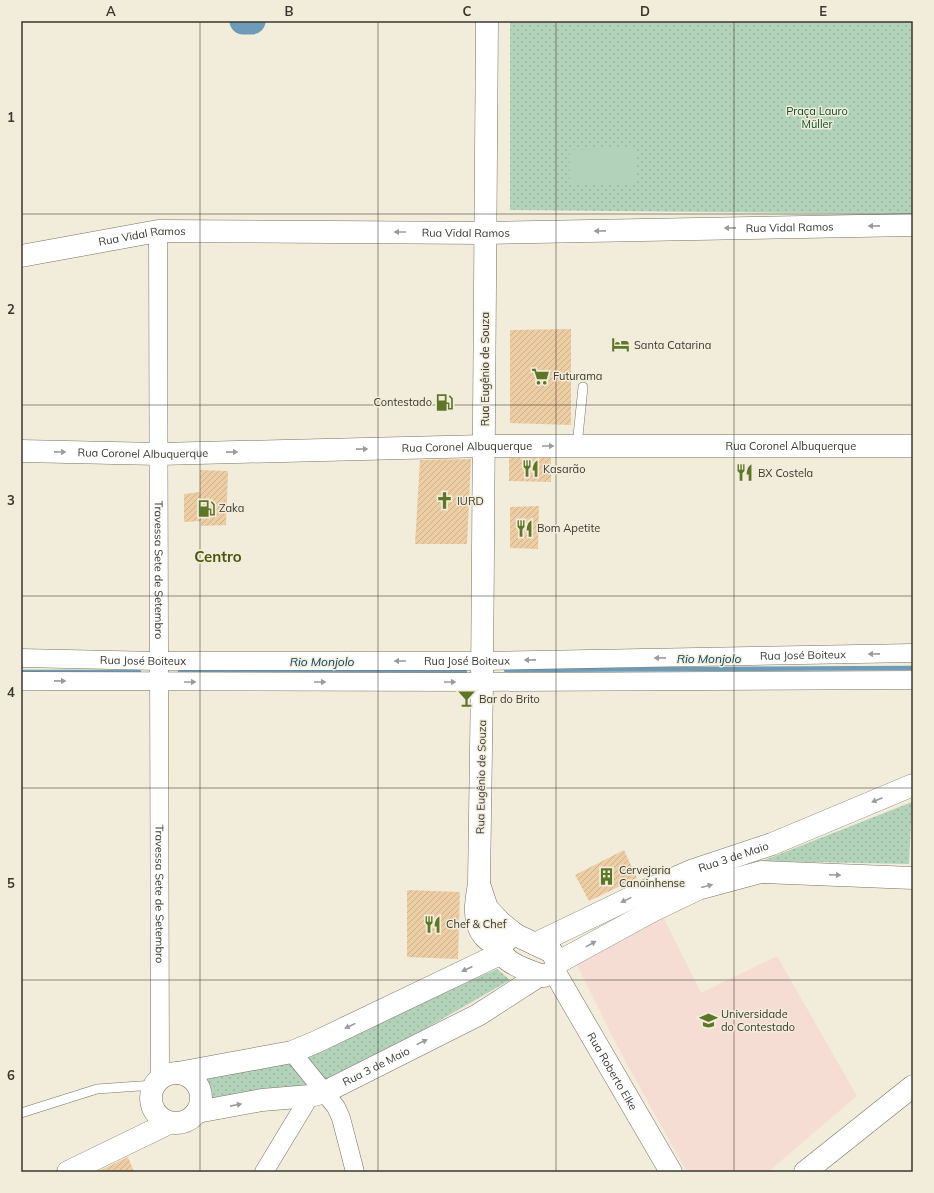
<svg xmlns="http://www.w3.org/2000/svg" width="934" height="1193" font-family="Mulish,sans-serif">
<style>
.education{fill:#f6ddd4}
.park{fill:url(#park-dots)}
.pitch{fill:#b3d2ba}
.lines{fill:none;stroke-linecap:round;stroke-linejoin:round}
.stream{stroke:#6e9cb8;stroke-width:4.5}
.river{stroke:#6e9cb8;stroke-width:27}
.building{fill:url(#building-hatch)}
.lane-casing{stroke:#787463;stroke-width:10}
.street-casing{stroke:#787463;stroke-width:19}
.secondary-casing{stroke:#787463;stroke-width:23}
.lane{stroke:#fff;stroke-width:9}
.street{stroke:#fff;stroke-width:18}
.secondary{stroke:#fff;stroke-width:22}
.oneway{fill:#9c9b98}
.grid{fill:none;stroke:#393730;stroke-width:1;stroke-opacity:0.55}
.labels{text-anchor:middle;stroke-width:3;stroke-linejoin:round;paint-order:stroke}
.park-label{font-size:11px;fill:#064e26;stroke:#f2edda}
.street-label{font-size:11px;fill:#393730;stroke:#f2edda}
.poi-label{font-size:11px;fill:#393730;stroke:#f2edda;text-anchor:start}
.water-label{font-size:12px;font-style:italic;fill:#064461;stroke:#f2edda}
.district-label{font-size:15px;font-weight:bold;fill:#465a10;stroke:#f2edda}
.neatline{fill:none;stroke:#393730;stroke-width:1.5}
.grid-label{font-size:13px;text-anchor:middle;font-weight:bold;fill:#393730}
</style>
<defs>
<pattern id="park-dots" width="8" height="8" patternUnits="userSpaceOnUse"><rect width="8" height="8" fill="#b3d2ba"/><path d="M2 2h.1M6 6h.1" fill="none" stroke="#9bb5a0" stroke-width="1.8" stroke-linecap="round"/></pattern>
<pattern id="building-hatch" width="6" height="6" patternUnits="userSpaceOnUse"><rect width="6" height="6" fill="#edcda4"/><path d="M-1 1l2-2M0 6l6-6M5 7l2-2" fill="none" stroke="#ccb18e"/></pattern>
</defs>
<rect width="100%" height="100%" fill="#f2edda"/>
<!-- education -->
<path class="education" d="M664 918 701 993 777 956 857 1096 768 1172H687L617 1046 577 965Z"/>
<!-- park -->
<path class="park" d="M510 21H913V214L510 210Z
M912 802 909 864 762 861Z
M497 969 510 980 331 1083 213 1099 206 1077 330 1044Z"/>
<!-- pitch -->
<path class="pitch" d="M636 148 637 183H570V150Z"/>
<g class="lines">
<!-- stream -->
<path class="stream" d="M506 670 911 668
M21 672H139
M180 672 465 671"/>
<!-- river -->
<path class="river" d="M243 21H252"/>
</g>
<!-- building -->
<path class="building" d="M571 329V425L510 423V330Z
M509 458H551V482L509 481Z
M471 459 467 544H415L420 460Z
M200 470 228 471 226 525 201 526V521L184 522V494L200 492Z
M539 506 538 549 510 548V507Z
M624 850 637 878 589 901 575 875Z
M407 890 460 892 458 959 407 957Z
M128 1157 134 1172H97L124 1159Z"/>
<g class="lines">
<defs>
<path id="lane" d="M577 446 583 387
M21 1113 97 1089 154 1085"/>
<g id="street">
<path id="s1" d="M158 231 160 1078"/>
<path id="s2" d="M21 658 158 661H483L913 653"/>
<path d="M21 681 482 682 913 680"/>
<path d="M292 1052 336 1107 341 1118 355 1172"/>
<path d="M264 1172 310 1096"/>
</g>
<g id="secondary">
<path d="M487 21 482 682 479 884C476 900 472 922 484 936 488 941 496 945 502 949"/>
<path id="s3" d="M21 256 158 231 486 233 913 225"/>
<path id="s4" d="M21 451 159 454 484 446H913"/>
<path d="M480 887 487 908 500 922 516 935"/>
<path d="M516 935 552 952 557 963 554 971 544 976 540 975C530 971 516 967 508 960 495 949 504 939 516 935Z"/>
<path id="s5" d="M535 944 645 891 691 871 772 844 913 785"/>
<path d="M557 963 652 911 698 889 761 872 913 878"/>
<path id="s6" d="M554 971 671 1172"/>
<circle cx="176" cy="1098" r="25"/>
<path d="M178 1073 292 1052 316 1042 502 953"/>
<path id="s7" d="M197 1112 262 1100 310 1096 325 1092 478 1015 540 975"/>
<path d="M68 1172 169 1123"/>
<path d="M805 1172 913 1086"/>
</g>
</defs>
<!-- lane casing -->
<use href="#lane" class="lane-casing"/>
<!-- street casing -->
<use href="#street" class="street-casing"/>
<!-- secondary casing -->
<use href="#secondary" class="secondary-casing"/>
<!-- lane -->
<use href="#lane" class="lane"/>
<!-- street -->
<use href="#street" class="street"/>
<!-- secondary -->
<use href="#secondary" class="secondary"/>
</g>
<!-- one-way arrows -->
<defs><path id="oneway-solid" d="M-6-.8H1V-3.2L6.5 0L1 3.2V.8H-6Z"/></defs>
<g class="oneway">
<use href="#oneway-solid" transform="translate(874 226) rotate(179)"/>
<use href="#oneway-solid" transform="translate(730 228) rotate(179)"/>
<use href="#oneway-solid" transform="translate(600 231) rotate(179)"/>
<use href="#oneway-solid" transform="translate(400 232) rotate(-180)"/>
<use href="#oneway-solid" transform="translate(548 446)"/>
<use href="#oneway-solid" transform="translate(362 449) rotate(-1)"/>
<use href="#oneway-solid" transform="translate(60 452) rotate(1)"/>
<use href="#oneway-solid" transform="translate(232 452) rotate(-1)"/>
<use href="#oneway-solid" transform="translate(874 654) rotate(179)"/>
<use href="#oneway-solid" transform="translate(660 658) rotate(179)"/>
<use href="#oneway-solid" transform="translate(530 660) rotate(179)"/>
<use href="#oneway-solid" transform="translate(400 661) rotate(-180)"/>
<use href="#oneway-solid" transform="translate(60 681) rotate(1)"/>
<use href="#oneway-solid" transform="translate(190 682)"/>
<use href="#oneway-solid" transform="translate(320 682)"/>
<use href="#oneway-solid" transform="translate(450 682)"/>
<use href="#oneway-solid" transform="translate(877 800) rotate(157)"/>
<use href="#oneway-solid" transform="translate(835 875) rotate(3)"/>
<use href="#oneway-solid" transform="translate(707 886) rotate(-15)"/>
<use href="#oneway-solid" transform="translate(626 900) rotate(154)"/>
<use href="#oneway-solid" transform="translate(591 944) rotate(-29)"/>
<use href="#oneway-solid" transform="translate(467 969) rotate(155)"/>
<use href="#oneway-solid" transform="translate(350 1026) rotate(154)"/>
<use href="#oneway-solid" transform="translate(422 1042) rotate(-26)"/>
<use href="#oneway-solid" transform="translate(236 1105) rotate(-11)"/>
</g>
<!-- grid -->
<path class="grid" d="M200 21V1172M378 21V1172M556 21V1172M734 21V1172M21 214H913M21 405H913M21 596H913M21 788H913M21 980H913"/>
<!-- icons -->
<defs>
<symbol id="hotel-bare" viewBox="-9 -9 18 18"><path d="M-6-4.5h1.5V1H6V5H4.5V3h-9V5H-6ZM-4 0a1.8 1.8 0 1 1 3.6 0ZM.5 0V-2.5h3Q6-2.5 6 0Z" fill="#5e7628" stroke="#f2edda" stroke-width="2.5" paint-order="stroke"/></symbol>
<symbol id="supermarket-bare" viewBox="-9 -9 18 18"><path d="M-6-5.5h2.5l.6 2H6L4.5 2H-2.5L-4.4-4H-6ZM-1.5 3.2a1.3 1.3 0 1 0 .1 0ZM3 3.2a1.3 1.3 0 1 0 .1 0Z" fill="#5e7628" stroke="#f2edda" stroke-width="2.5" paint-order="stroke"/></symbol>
<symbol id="fuel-bare" viewBox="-9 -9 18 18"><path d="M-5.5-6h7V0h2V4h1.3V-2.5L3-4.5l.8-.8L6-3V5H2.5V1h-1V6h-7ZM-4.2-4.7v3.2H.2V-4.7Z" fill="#5e7628" stroke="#f2edda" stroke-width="2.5" paint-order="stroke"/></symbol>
<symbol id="restaurant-bare" viewBox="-9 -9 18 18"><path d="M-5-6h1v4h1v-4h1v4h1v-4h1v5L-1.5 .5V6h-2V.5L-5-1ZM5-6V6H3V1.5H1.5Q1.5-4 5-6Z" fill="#5e7628" stroke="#f2edda" stroke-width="2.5" paint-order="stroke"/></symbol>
<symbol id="church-bare" viewBox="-9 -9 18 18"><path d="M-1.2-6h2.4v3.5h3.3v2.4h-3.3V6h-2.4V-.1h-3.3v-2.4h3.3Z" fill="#5e7628" stroke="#f2edda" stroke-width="2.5" paint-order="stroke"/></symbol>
<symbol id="bar-bare" viewBox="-9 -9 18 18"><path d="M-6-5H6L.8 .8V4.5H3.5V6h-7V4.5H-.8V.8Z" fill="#5e7628" stroke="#f2edda" stroke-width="2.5" paint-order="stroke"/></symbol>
<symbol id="building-bare" viewBox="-9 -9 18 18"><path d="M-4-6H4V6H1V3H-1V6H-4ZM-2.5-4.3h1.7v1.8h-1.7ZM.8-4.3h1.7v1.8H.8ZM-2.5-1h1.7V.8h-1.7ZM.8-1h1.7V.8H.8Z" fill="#5e7628" stroke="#f2edda" stroke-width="2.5" paint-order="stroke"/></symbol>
<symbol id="university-bare" viewBox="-9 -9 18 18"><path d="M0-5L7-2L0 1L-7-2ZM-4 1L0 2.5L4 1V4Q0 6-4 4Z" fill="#5e7628" stroke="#f2edda" stroke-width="2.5" paint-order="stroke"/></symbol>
</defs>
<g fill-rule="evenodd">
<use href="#hotel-bare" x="608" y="332" width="25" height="25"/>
<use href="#supermarket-bare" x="528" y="364" width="25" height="25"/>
<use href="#fuel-bare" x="432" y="390" width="25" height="25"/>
<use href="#restaurant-bare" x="518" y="456" width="25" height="25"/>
<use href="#restaurant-bare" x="732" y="460" width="25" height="25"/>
<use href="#church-bare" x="432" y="488" width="25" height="25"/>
<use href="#fuel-bare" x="194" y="496" width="25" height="25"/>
<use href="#restaurant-bare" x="512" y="516" width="25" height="25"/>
<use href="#bar-bare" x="454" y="686" width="25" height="25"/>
<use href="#building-bare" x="594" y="864" width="25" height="25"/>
<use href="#restaurant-bare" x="420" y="912" width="25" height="25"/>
<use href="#university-bare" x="696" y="1008" width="25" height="25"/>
</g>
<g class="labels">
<!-- park labels -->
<g class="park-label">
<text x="817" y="115">Praça Lauro<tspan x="817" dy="13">Müller</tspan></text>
</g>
<!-- street labels -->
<g class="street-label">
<text dy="4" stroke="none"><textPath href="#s3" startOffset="771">Rua Vidal Ramos</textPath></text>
<text dy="4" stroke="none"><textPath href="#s3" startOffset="447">Rua Vidal Ramos</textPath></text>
<text dy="4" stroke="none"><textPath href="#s3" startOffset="123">Rua Vidal Ramos</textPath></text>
<text transform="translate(485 369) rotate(-90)" y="4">Rua Eugênio de Souza</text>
<text dy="4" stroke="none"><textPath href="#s4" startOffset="770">Rua Coronel Albuquerque</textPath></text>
<text dy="4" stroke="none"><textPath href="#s4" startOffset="446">Rua Coronel Albuquerque</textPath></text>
<text dy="4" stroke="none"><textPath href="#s4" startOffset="122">Rua Coronel Albuquerque</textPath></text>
<text dy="4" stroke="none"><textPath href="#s1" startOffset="339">Travessa Sete de Setembro</textPath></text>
<text dy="4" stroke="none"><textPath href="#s2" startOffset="782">Rua José Boiteux</textPath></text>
<text dy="4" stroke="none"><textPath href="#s2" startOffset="122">Rua José Boiteux</textPath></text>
<text dy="4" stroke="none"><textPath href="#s2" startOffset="446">Rua José Boiteux</textPath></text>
<text transform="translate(481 777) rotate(-89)" y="4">Rua Eugênio de Souza</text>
<text dy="4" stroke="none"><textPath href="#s5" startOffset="217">Rua 3 de Maio</textPath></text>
<text dy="4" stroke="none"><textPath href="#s1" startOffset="663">Travessa Sete de Setembro</textPath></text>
<text dy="4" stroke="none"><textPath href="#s7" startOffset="187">Rua 3 de Maio</textPath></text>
<text dy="4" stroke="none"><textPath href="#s6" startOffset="116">Rua Roberto Elke</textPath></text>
</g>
<!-- poi labels -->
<g class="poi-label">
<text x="634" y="349">Santa Catarina</text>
<text x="553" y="380">Futurama</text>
<text x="432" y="406" text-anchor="end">Contestado</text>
<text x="543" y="473">Kasarão</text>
<text x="758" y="477">BX Costela</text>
<text x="457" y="505">IURD</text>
<text x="219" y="512">Zaka</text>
<text x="537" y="532">Bom Apetite</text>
<text x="479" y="703">Bar do Brito</text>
<text x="619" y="874">Cervejaria<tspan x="619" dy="13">Canoinhense</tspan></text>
<text x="446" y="928">Chef &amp; Chef</text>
<text x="721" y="1018">Universidade<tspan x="721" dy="13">do Contestado</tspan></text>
</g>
<!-- water labels -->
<g class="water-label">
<text x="709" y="663">Rio Monjolo</text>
<text x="322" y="666">Rio Monjolo</text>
</g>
<!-- district labels -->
<g class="district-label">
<text x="218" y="562">Centro</text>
</g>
</g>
<!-- border -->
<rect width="934" height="1193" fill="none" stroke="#f2edda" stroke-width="44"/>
<rect x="22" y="22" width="890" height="1149" class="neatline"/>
<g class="grid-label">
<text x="111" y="16">A</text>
<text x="289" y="16">B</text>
<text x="467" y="16">C</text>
<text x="645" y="16">D</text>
<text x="823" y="16">E</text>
<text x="11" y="122">1</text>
<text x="11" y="314">2</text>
<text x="11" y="505">3</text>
<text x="11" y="697">4</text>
<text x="11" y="888">5</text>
<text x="11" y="1080">6</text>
</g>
</svg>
